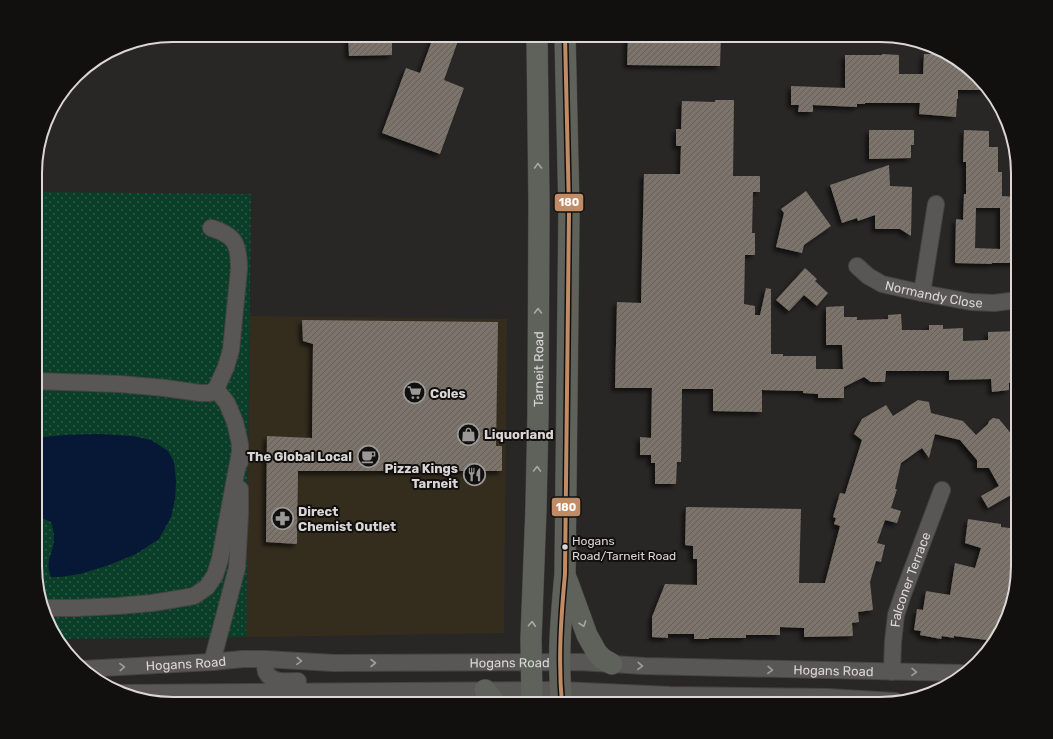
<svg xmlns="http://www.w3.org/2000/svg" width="1053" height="739" font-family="Rubik,sans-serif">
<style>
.commercial{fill:#342d1e}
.green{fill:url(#green-dots)}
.water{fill:#061836}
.building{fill:url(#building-hatch);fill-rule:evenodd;filter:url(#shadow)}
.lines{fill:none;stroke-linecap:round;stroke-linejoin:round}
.minor-casing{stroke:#464343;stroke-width:18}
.major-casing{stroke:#464343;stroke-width:22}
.minor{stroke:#595756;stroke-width:16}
.major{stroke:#5e625a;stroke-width:21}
.bus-1-casing{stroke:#12100f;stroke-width:7}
.bus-1{stroke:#c18c65;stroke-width:4}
.oneway{stroke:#a8a8a4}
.oneway2{stroke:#9f9d9c}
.bus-dot{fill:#d9d6d5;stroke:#12100f;stroke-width:1.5}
.labels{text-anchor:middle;stroke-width:4;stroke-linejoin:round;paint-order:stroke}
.bus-label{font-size:12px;fill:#d9d6d5;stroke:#12100f;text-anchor:start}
.street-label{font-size:13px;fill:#d9d6d5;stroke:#12100f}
.poi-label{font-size:13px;font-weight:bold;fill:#d9d6d5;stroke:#12100f;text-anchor:start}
.rim{fill:none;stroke:#d9d6d5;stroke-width:2}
.line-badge{stroke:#12100f;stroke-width:1.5}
.badge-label{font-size:11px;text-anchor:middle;font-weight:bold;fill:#fff}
</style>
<defs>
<pattern id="green-dots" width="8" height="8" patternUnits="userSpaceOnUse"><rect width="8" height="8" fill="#0a3e29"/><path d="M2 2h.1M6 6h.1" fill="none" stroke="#2d5947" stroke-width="1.8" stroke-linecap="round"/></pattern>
<pattern id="building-hatch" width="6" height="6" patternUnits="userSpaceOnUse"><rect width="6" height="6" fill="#7c736b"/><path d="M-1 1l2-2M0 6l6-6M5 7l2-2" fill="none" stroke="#645f5a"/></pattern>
<filter id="shadow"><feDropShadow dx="-3.5" dy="3.5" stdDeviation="2" flood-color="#0009"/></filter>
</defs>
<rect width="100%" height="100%" fill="#292726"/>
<!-- commercial -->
<path class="commercial" d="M250 316 507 319 504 633 246 637Z"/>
<!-- green -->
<path class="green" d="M36 192 251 194 246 637 57 639 53 635 36 584Z"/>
<!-- water -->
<path class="water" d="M99 434 133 436 151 440 168 451 174 462 176 481 175 499 171 517 159 539 136 554 109 565 80 574 60 577H51C44 559 54 554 54 538 54 533 53 527 51 522L44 519H36V438L64 435Z"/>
<!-- building -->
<path class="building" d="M348 35H392V55L349 56Z
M434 35H453L459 38 444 80 464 88 440 154 382 133 406 68 420 73Z
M628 35H721L720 66 627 65Z
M882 54 899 55V74H923L924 54H946L964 63 987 90H958V99H957L956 117 919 114 920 103H865V104H857V107L813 105V112H798L799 105H791V86L845 88V55H882Z
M715 100H734L733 176H760V192H753L752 233H755V255H745L744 304 755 306V315H760L766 288 771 289V354H783V356H816V369H843L842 345H826V307L844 306V317H857V320L888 319V315L901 314 902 330H929V325H943V329L963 328V341L988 340V332L1016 331 1018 357V382L1009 383V390L992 392 991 379 949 380V371H886L885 382H871L864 377 844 387V398H818V394L803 393V391L762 390V412L713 411V389H682L681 462H677L676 484H655V463H651V455H640V437L651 438 652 388H615L617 302 641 303 644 174H680L681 146H676V129H681L682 101 715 102Z
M869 130H914V145H911V158L869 159Z
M964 130 989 131V147H998V172H1002V196L1018 197V263H992V264L955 263 956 219 963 220 964 194H966V162H963ZM976 208H1000V249L975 248Z
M889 165 890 186 912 187 911 236 900 229H875V215L858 221 857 218 842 223 830 185Z
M806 191 831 226 804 245 802 253 776 247 784 213 781 209Z
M805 268 817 279 815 281 828 293 817 306 804 295 789 311 776 300Z
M302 320 498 322 496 446H502V471H298L297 544 266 542 267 436 312 438 313 344 303 341Z
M918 400 929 402 931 413 963 421 976 435 988 424 989 421 993 418 999 419 1018 442V491L988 508 981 496 999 486 989 468H977V460L960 440 935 434 929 458 922 448 901 463 895 489H897L891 508 901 511 897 523 885 520 877 543 885 545 881 562 876 561 870 582 873 610 858 612 859 622 852 623 853 636 804 637V628L780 627V635H746V638H709V639H694V634H668V638L652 637V617L665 584 697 585V559H693V546L685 545 686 507 801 509 799 583H825L840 526 834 524 836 518 833 517 840 493 845 494 862 440 854 434 862 419 886 405 893 416Z
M968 519 1001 524V527L1018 529V573H1011L1006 599H1013L1011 611 995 641 954 636V638L942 636 941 639 920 635 921 631 914 630 917 609 923 610 926 591 950 595 955 563 975 568 981 548 965 543Z"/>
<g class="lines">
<defs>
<g id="minor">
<path id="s1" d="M857 266 868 276 882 284 922 293 971 302 994 303 1018 300"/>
<path d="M922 293 936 204"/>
<path d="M36 381 120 384 165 388 200 393H210L216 389 226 367 231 350 239 269C239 244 235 235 211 228"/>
<path d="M216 389 227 403 235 422 240 444V462"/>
<path d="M44 608H77L117 606 152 603 177 599 194 596 207 587 215 575 220 559 240 452"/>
<path d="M264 659C265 663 265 668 266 672 272 684 287 681 298 681"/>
<path d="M212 662 237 568 240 515V489"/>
<path id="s2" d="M83 669 212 662 243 659H264L334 663 580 662 644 666 961 673"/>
<path id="s3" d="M892 672 893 642 896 615 903 594 942 490"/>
<path d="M122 693 560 690 670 695 827 697 895 701"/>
</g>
<g id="major">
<path d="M567 580 587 635 597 653 603 659 612 664"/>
<path d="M485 690 496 704"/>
<path id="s4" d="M532 704 531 639 536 508 538 415 539 205 537 35"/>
<path d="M562 704C557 661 561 617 565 574L569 210 565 35"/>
</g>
</defs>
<!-- minor casing -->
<use href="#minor" class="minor-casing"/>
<!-- major casing -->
<use href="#major" class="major-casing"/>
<!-- minor -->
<use href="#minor" class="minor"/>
<!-- major -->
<use href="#major" class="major"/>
<defs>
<path id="bus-1" d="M562 704C558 660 561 617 565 574L569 210 565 35"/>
</defs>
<!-- bus-1 casing -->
<use href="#bus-1" class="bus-1-casing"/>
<!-- bus-1 -->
<use href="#bus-1" class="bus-1"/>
</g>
<!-- one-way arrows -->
<defs><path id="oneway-chevron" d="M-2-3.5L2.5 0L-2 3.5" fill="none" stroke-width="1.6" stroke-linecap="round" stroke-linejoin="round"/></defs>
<g class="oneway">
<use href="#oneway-chevron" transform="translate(538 166) rotate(-91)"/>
<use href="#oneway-chevron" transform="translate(538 311) rotate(-90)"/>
<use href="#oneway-chevron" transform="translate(537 469) rotate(-89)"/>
<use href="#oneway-chevron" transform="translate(532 624) rotate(-87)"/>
<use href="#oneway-chevron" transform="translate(583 624) rotate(71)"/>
</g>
<g class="oneway2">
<use href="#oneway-chevron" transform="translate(299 661) rotate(3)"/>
<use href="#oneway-chevron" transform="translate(373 663)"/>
<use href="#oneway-chevron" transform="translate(640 666) rotate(3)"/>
<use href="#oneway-chevron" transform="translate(122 667) rotate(-3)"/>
<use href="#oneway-chevron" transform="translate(770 670) rotate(2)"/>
<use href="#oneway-chevron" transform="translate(914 672) rotate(1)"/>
</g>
<!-- icons -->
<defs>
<symbol id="supermarket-ring" viewBox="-11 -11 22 22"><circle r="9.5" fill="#12100f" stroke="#9b9998" stroke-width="1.5"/><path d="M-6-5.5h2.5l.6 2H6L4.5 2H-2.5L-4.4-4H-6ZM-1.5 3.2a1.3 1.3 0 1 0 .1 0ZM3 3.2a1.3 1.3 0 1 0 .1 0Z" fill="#9b9998"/></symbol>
<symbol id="shop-ring" viewBox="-11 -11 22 22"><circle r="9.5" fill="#12100f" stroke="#9b9998" stroke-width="1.5"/><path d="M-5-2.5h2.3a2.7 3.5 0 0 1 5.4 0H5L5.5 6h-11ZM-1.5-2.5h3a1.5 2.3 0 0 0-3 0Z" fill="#9b9998"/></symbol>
<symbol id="cafe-ring" viewBox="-11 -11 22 22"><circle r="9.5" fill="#12100f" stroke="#9b9998" stroke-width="1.5"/><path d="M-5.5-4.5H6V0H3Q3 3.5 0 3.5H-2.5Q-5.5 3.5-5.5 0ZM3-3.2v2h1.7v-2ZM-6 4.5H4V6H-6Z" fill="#9b9998"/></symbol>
<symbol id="restaurant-ring" viewBox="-11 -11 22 22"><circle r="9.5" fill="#12100f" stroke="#9b9998" stroke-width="1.5"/><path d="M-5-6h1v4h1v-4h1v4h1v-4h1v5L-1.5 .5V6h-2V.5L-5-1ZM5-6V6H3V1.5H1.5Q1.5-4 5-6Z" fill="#9b9998"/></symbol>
<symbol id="pharmacy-ring" viewBox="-11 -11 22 22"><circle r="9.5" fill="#12100f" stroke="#9b9998" stroke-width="1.5"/><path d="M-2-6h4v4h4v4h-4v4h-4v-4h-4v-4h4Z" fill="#9b9998"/></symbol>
</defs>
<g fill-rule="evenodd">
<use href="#supermarket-ring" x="402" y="380" width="25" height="25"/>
<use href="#shop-ring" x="456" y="422" width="25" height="25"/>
<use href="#cafe-ring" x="356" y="444" width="25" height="25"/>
<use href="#restaurant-ring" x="462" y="462" width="25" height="25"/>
<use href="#pharmacy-ring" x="270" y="506" width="25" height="25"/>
</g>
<!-- markers -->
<circle class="bus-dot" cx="565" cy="547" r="3.5"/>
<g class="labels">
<!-- bus labels -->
<g class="bus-label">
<text x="572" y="545">Hogans<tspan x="572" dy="15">Road/Tarneit Road</tspan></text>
</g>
<!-- street labels -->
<g class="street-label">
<text dy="5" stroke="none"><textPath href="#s1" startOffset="84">Normandy Close</textPath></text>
<text dy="5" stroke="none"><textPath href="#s4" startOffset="335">Tarneit Road</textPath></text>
<text dy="5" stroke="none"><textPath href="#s3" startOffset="95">Falconer Terrace</textPath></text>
<text dy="5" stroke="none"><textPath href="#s2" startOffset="103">Hogans Road</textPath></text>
<text dy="5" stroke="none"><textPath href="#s2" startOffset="427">Hogans Road</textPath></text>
<text dy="5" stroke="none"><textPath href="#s2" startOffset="751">Hogans Road</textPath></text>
</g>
<!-- poi labels -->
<g class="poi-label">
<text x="430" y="398">Coles</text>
<text x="484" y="439">Liquorland</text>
<text x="352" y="461" text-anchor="end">The Global Local</text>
<text x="458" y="473" text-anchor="end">Pizza Kings<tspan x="458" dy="15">Tarneit</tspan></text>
<text x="298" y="516">Direct<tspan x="298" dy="15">Chemist Outlet</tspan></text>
</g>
</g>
<!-- crop -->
<path d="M0 0H1053V739H0ZM173 42H880A131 131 0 0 1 1011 173V566A131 131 0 0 1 880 697H173A131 131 0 0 1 42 566V173A131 131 0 0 1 173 42Z" fill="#12100f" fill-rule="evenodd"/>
<path class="rim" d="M173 42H880A131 131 0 0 1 1011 173V566A131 131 0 0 1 880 697H173A131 131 0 0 1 42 566V173A131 131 0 0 1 173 42Z"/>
<g class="line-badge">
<rect x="554" y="193" width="30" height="19" rx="4" fill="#c18c65"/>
<rect x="551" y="497" width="30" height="20" rx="4" fill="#c18c65"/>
</g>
<g class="badge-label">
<text x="569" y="206">180</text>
<text x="566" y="511">180</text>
</g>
</svg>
